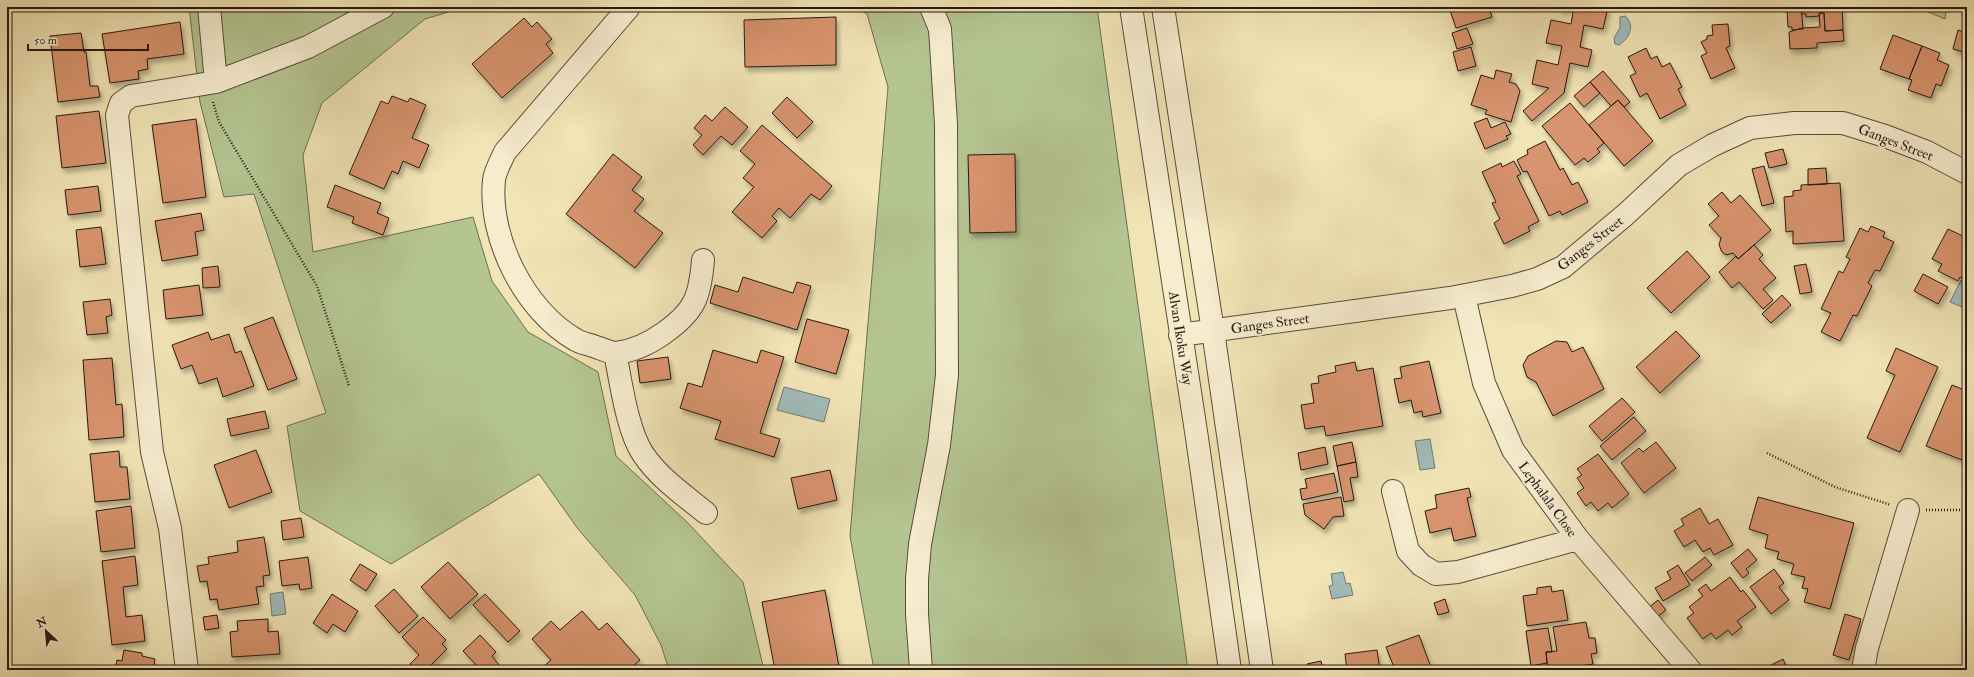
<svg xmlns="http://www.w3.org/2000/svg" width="1974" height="677" font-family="'IM FELL Double Pica',serif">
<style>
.green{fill:#b4c592;stroke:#6c6f52}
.water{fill:#a1bbba;stroke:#6f7a77}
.building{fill:#d8946e;stroke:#251913;filter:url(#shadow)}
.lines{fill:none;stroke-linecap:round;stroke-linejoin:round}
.minor-casing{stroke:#584c3c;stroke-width:24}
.path{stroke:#251913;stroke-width:2.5;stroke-dasharray:1 2;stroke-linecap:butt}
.minor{stroke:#f6edcf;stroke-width:22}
.labels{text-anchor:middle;stroke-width:4;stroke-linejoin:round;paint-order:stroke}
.street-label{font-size:14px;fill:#251913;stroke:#f6edcf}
</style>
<defs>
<filter id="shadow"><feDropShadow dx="2.5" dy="4.5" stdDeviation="2" flood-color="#0004"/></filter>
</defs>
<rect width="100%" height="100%" fill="#f1e4b5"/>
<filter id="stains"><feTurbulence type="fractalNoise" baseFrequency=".005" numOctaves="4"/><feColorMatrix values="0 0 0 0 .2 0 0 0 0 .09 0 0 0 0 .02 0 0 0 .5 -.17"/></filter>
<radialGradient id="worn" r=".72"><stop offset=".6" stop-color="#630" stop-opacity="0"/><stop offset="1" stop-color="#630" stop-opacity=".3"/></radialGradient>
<!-- green -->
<path class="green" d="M189 7H465L425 19 322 103 303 155 313 252 473 217 492 281 528 332 598 372 616 456 688 523 743 582 764 670H669L661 645 635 595 578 529 539 474 391 564 300 511 287 426 326 413 254 194 224 197 200 102Z
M856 7H1097L1188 670H874L850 536 888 87 867 14Z
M1916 7H1947L1945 19Z"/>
<!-- water -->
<path class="water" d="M1625 16C1636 25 1629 39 1619 45L1615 44 1614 38 1620 28V17Z
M1961 280 1967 283V296L1962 307 1950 302Z
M784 387 830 399 824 422 777 410Z
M1430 439 1435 468 1420 470 1415 441Z
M1343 572 1346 584 1350 583 1353 595 1332 599 1329 586 1333 585 1331 574Z
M283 592 286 614 272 616 270 594Z"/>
<!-- building -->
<path class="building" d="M1449 7H1489L1492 17 1456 28Z
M1560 7H1608L1603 29 1584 25 1580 47 1592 50 1588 67 1570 63 1564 93 1532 121 1523 111 1549 88 1532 84 1537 60 1558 65 1562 46 1546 43 1551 20 1571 24 1574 7 1562 11Z
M1801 7 1803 29 1792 30V27H1788L1787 8Z
M1801 7H1820L1821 13 1819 16 1806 17V14H1802Z
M1820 7H1842L1843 30 1825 31 1824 13H1821Z
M1819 13H1824L1825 31 1843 30 1844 41 1817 43V48L1790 49 1789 32 1802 28 1820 27Z
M836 17V65L745 67 744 20Z
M524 18 532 27 537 22 552 39 546 44 553 53 502 98 472 64Z
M180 22 184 54 147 59 148 69 138 71 139 79 110 83 102 34Z
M1728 24 1730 46 1726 48 1735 68 1711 79 1701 56 1707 53 1701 42 1707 39V36L1713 35 1712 25Z
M1467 28 1473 44 1457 49 1452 33Z
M1958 30 1967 33V53L1953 49Z
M81 33 84 52H86L90 86H98L100 97 58 102 50 36Z
M1893 35 1922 46 1909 79 1880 69Z
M1922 46 1940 53 1937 60 1949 65 1941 86 1936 84 1931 98 1908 90 1912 80 1909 79Z
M1471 47 1476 66 1458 71 1453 52Z
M1646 48 1651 59 1657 56 1662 67 1670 63 1682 87 1678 89 1686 105 1660 119 1647 93 1640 97 1630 76 1636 73 1628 57Z
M1496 70 1512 74 1509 82 1516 84 1520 91 1511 122 1485 114 1487 110 1471 105 1481 75 1494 79Z
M1603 71 1630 102 1624 107 1618 100 1611 106 1590 82Z
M1590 82 1600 93 1584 107 1574 96Z
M392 96 408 102 410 98 426 105 412 138 429 145 419 168 403 161 398 174 392 171 384 189 349 174 381 101 388 104Z
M787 97 813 122 797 138 772 113Z
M1618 100 1653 141 1624 166 1589 125Z
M1570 103 1604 143 1597 149 1600 152 1588 162 1584 158 1575 165 1542 126Z
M725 107 748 127 732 145 721 136 703 155 693 145 702 135 694 128 705 115 712 121Z
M99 111 106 163 62 168 56 116Z
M1487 118 1491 128 1505 122 1511 134 1506 136 1508 139 1485 149 1474 123Z
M196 119 206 197 163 203 152 125Z
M762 125 832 186 820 200 811 194 790 218 779 208 772 216 777 221 762 238 732 212 754 187 743 178 755 164 740 151Z
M1545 141 1560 170 1563 168 1572 185 1578 182 1588 202 1562 215 1560 211 1549 216 1527 171 1523 172 1517 160 1528 154 1527 150Z
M1783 149 1787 164 1769 168 1765 153Z
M613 154 642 177 632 190 644 199 634 211 663 233 635 268 566 214Z
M1015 154 1016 232 970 233 968 155Z
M1514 161 1521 174 1517 176 1539 221 1528 227 1530 231 1504 244 1494 223 1500 219 1492 203 1496 202 1482 172 1501 163 1502 167Z
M1764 166 1774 203 1762 206 1752 169Z
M1826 168 1827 184 1808 185V169Z
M1840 183 1844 241 1793 244V231L1786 232 1784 197 1793 196V191L1801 190V185Z
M335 185 381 203 377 213 389 218 383 235 352 223 354 217 327 207Z
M98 186 101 211 68 215 65 190Z
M1722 192 1731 203 1740 195 1771 230 1738 259 1733 253 1726 255 1722 252 1719 245 1721 238 1709 225 1719 216 1708 204Z
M201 213 204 230 195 232 198 255 162 261 155 221Z
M1871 226 1885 232 1883 237 1894 242 1880 271 1875 270 1868 283 1872 286 1857 316 1853 315 1840 341 1821 332 1831 313 1821 309 1839 271 1843 273 1850 259 1846 257 1860 228 1868 232Z
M101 227 106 264 80 267 76 230Z
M1948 229 1965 237 1967 234V280L1960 277 1958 281 1938 271 1942 264 1932 259Z
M1754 245 1763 255 1759 259 1776 278 1763 289 1773 300 1763 309 1739 282 1732 288 1719 272 1736 256 1738 259Z
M1687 251 1710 277 1671 313 1647 288Z
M1806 264 1812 292 1800 294 1794 266Z
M218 266 220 287 203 288 202 268Z
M1923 274 1948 287 1938 304 1914 291Z
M743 277 793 293 797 282 811 286 797 330 710 303 715 285 738 292Z
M199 285 203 315 166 319 163 290Z
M1782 295 1791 305 1771 323 1762 314Z
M110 299 112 315 106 317 108 333 87 335 83 302Z
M273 317 297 379 268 390 244 328Z
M807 319 849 330 836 374 795 362Z
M1676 331 1700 356 1660 393 1636 367Z
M208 332 211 340 229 334 235 353 241 351 254 386 223 397 217 378 199 384 192 365 181 369 172 345Z
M1556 341 1567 342 1572 352 1583 347 1604 389 1553 416 1536 382 1527 377 1523 365 1528 356Z
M1896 348 1938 367 1900 452 1867 438 1895 375 1886 371Z
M713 350 757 363 761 350 784 357 760 433 780 439 774 457 715 439 721 421 680 408 688 383 702 387Z
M668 357 671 379 640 383 637 361Z
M112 358 116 405 122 404 124 437 89 440 83 360Z
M1429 361 1441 413 1423 417 1422 411 1414 413 1411 400 1399 403 1394 379 1402 378 1400 367Z
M1355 362 1357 371 1373 368 1383 426 1326 436 1324 426 1305 429 1301 405 1314 403 1311 384 1319 383 1318 376 1336 372 1335 366Z
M1952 385 1967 391V462L1926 446Z
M1622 398 1635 412 1602 441 1589 426Z
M265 411 269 428 231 436 227 419Z
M1634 417 1646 431 1612 460 1600 446Z
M1352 442 1356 462 1337 466 1333 446Z
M1656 442 1676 468 1644 493 1621 463 1639 448 1643 452Z
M1325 447 1328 464 1301 470 1298 453Z
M256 450 272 492 229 508 214 465Z
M119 451 120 467H127L130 499 95 502 90 454Z
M1598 454 1629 494 1612 508 1608 503 1598 511 1591 502 1586 506 1577 493 1584 488 1577 478 1582 475 1577 469Z
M1356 462 1358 477 1350 478 1354 500 1344 502 1337 466Z
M830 470 837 500 798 509 791 478Z
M1334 473 1338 492 1302 500 1300 489 1307 488 1305 479Z
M1469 488 1471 497 1467 498 1476 536 1454 541 1451 528 1430 533 1425 511 1437 508 1435 495Z
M1341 497 1344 516 1333 517 1324 529 1305 515 1303 504Z
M1758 497 1854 523 1830 609 1804 602 1808 589 1802 588 1805 577 1791 574 1794 564 1777 559 1779 552 1765 548 1768 535 1749 529Z
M131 506 135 548 101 552 96 511Z
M1700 508 1709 524 1718 519 1733 545 1714 555 1710 548 1703 552 1695 540 1684 547 1674 531 1684 525 1681 519Z
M301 518 304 537 283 540 281 521Z
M264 537 270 575 263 576 264 586 256 587 259 604 219 610 217 599 210 600 207 581 200 582 197 566 209 564 208 557 238 552 237 541Z
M1748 549 1757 560 1746 569 1749 573 1743 578 1731 563Z
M135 556 138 585 123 587 126 617 142 615 145 641 112 645 102 561Z
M308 557 312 588 300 590 299 584 282 586 279 561Z
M1705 557 1712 565 1692 581 1685 573Z
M448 562 478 594 450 619 421 587Z
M360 564 377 574 366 591 350 580Z
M1678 565 1690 585 1663 601 1655 588 1671 579 1667 572Z
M1774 569 1784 583 1779 587 1789 600 1771 614 1750 587Z
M1730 577 1741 592 1743 590 1756 607 1737 621 1742 627 1732 635 1728 630 1716 639 1711 633 1703 639 1687 618 1694 613 1689 607 1703 596 1698 590 1706 584 1711 591Z
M1551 586 1552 592 1563 590 1568 620 1527 626 1523 596 1537 594V588Z
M394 589 418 616 399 633 375 606Z
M825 590 839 667 825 670H775L762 602Z
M332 594 358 611 345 632 333 624 327 633 313 623Z
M485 594 520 631 508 642 473 605Z
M1445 599 1449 612 1438 615 1434 603Z
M1658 600 1666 610 1656 618 1648 608Z
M582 611 599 630 607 623 640 660 633 666 636 670H547L544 666 551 660 532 639 551 621 560 630Z
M1845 614 1861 619 1849 660 1833 655Z
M217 615 219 628 205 630 203 617Z
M423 617 446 640 442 644 447 649 426 670H416L410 664 419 655 402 637Z
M268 619V632L278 631 280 654 232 657 230 632 238 631 237 621Z
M1586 622 1589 638H1595L1597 653 1591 654 1593 664 1569 668V670H1548L1546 652 1557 651 1553 627Z
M1548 628 1552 652H1546L1547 663 1531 666 1526 631Z
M480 635 496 652 492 656 503 670H481L463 651Z
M1419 635 1432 670H1395L1386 647Z
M124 650 142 653V656L155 659 153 670H115L117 660 122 661Z
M1377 650 1380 670H1347L1345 654Z
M1783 659 1788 670H1761Z
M1321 661 1323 670H1308L1307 664Z"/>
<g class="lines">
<defs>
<path id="minor" d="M209 7 216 82
M629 7 505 152C501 161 495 171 494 180 488 238 525 311 576 340 581 343 588 344 593 346 600 348 610 353 616 353 634 351 650 343 664 333 695 311 700 297 703 260
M1131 7 1197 438 1230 670
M1163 7 1213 331 1262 670
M1464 296 1484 383 1513 450 1578 539 1690 670
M1180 335 1450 298 1512 286 1537 279 1563 267 1625 215 1679 165 1713 145 1750 128 1794 123H1843L1885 136 1927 152 1967 173
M615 353C621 382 627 430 643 454 659 478 684 495 706 513
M1393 491 1408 551 1421 565 1436 574 1458 572 1578 539
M187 670 170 528 152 452 117 115 121 103 131 96 216 82 308 47 383 7
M921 670 917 614V579L920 544 939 445 947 375 946 124 940 29 931 7
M1863 670 1867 648 1908 510"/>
</defs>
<!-- minor casing -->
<use href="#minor" class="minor-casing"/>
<!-- path -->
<path class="path" d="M213 102 219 122 317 286 349 386
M1767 453 1835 487 1891 505
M1926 510H1967"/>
<!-- minor -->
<use href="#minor" class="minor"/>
</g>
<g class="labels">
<!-- street labels -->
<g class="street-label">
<text transform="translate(1896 142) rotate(21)" y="5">Ganges Street</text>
<text transform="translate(1590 243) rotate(-38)" y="5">Ganges Street</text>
<text transform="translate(1270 323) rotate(-8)" y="5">Ganges Street</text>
<text transform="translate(1181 338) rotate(81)" y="5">Alvan Ikoku Way</text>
<text transform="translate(1548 499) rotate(54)" y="5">Lephalala Close</text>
</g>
</g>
<!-- margin -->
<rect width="1974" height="677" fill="none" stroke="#f1e4b5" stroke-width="24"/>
<rect x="8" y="8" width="1958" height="661" fill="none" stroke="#251913" stroke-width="2"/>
<rect x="12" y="12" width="1950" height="653" fill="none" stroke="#251913"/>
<!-- north arrow -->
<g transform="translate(46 631) rotate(334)" stroke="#f6edcf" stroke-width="3" paint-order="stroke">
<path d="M0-3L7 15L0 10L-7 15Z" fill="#251913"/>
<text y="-6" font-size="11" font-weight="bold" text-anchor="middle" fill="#251913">N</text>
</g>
<!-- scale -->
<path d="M28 44v6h120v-6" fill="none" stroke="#251913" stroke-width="2"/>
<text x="34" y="44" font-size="12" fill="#251913" stroke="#f6edcf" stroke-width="3" paint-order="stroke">50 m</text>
<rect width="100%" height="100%" filter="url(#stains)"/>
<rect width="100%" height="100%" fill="url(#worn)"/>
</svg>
